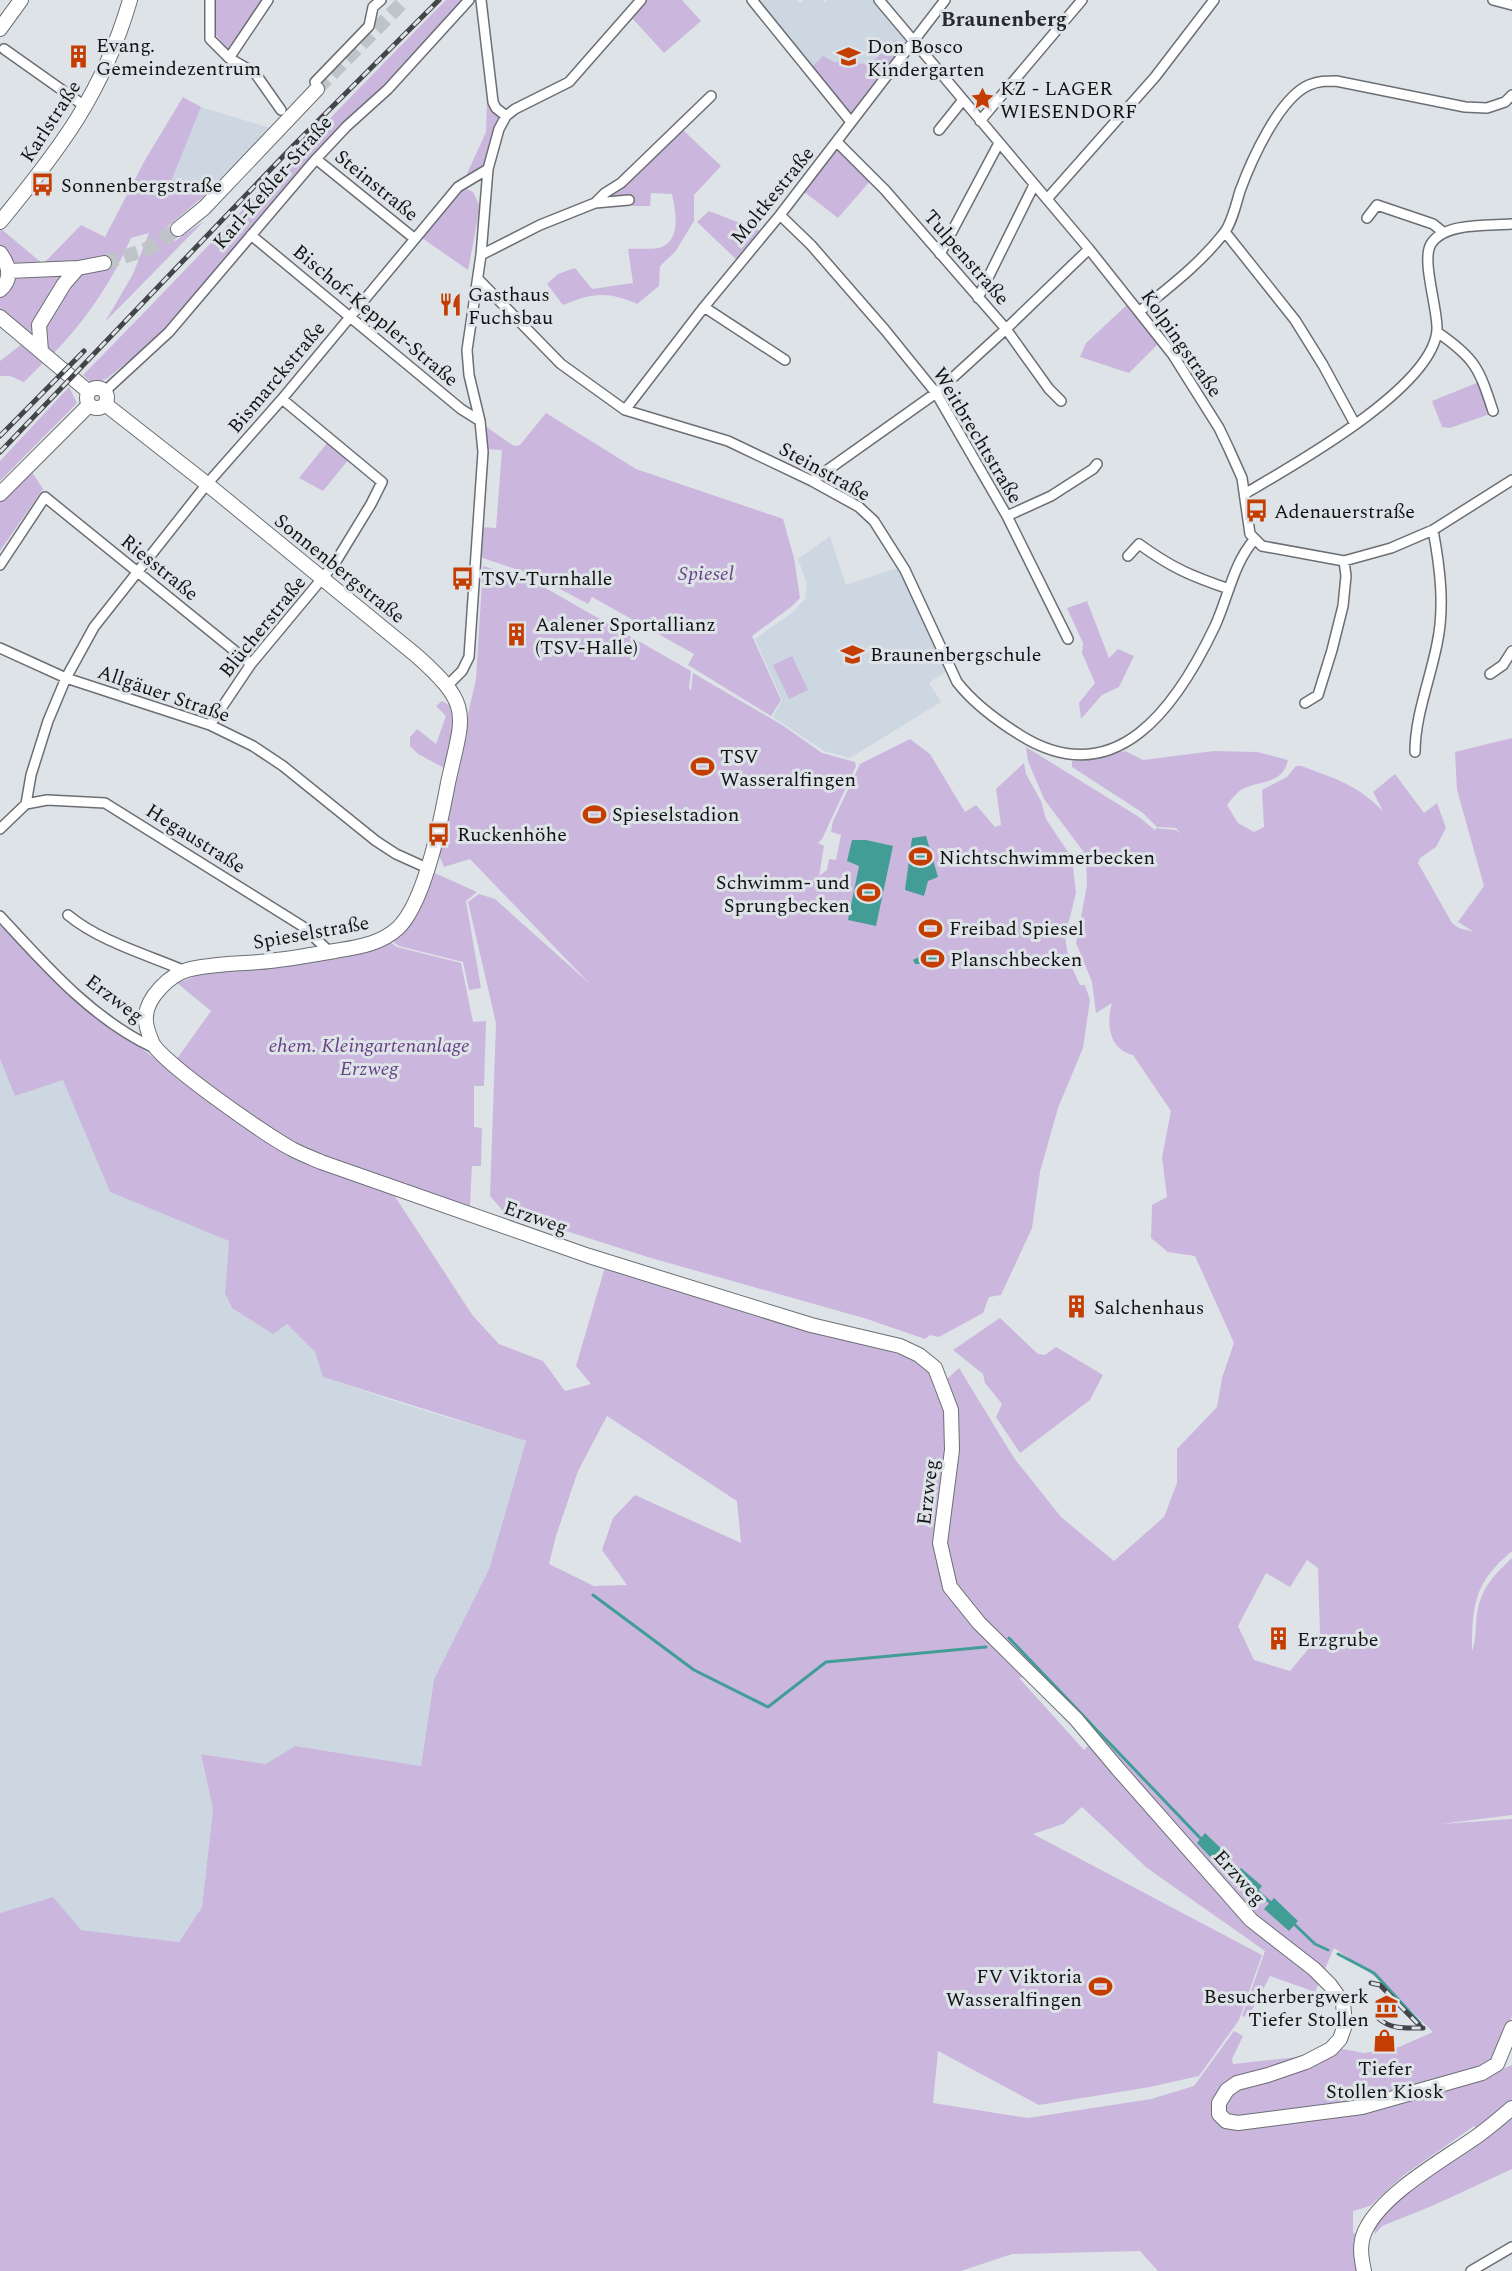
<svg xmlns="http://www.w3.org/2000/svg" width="1512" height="2271" font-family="Spectral,serif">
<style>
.built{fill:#ccd7e2}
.green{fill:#cbb7de;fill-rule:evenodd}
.water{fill:#419d96}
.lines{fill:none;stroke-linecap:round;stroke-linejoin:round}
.stream{stroke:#419d96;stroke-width:3}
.secondary-tunnel{stroke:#bfc4c8;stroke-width:14;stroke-dasharray:14 7;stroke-linecap:butt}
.street-casing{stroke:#6b6f74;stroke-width:12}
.secondary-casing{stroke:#6b6f74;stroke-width:16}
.street{stroke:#fff;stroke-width:9}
.secondary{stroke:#fff;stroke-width:14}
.rail-casing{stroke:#434548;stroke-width:5}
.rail{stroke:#dee3e8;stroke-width:3;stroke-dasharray:9;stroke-linecap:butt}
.labels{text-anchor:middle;stroke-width:6;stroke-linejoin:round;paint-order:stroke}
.poi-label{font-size:20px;fill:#121315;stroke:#dee3e8;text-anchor:start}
.street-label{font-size:20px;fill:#121315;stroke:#dee3e8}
.park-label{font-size:20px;font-style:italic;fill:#674086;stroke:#dee3e8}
.neighbourhood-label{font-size:21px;font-weight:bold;fill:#262a2e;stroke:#dee3e8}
</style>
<rect width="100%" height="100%" fill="#dee3e8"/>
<!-- built -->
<path class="built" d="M758 0H797L801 3 804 0H822L825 2 827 0H873L908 40 851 115Z
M201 107 270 128 205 195 172 179Z
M830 536 846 585 900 567 948 670 929 683 941 702 850 758 824 751 773 717 782 700 755 639 793 612 805 599 807 584 798 559Z
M0 1059 15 1096 63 1079 110 1192 229 1241 225 1293 287 1324 315 1352 323 1377 406 1405 526 1441 489 1569 434 1679 421 1766 295 1746 267 1764 202 1754 213 1809 202 1907 179 1942 80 1930 53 1897 0 1913Z"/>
<!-- green -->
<path class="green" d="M216 0H262L228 49 215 34Z
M446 0H466L386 88 346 125 167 331 106 379 92 383 83 375C205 251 323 123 446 0Z
M646 0H682L701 21 664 53 631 17Z
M895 40 903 47 851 115 811 68 823 56 834 62 870 64Z
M490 93 503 116 497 127 484 166 465 178 486 132 487 98Z
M183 97 201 107 172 179 205 195 166 228 175 241 204 221 105 322 133 274 149 233 131 238C112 282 86 320 52 355L0 312V228L43 264 81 225 105 237 145 160Z
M683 130 721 166 694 195V221L675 252 660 266 659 286 637 304C608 291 592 293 563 305L547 284 558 274 575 268 592 289 633 283 628 249C638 248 653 250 662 247 682 238 675 210 672 194L651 193 650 206H632L631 195 607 198Z
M837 146 871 180 838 218 803 191Z
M467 189 473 192 480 207 468 270 422 238 460 192Z
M709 211 761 231 737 260 697 222Z
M1129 303 1159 343 1129 373 1080 357 1086 343Z
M22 344 45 361 24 382 10 376H0V361Z
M1479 382 1490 414 1450 428 1442 427 1432 401Z
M69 387 77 403 0 481V461Z
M546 413 636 469 783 519 794 558 800 598 791 607 752 636 781 700 771 716 688 665 694 654 592 597 588 604 536 576 480 557 481 527 496 528 502 450 486 449 485 426 514 446 520 445Z
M328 442 349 459 323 491 299 478Z
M30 469 43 489 0 551V497Z
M483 566 531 580 549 590 691 671 689 688 691 691 693 673 782 725 822 753 855 762 856 766 822 839 818 843 824 846 819 876 827 870 829 859 836 860 841 835 831 832 833 821 860 764 910 739 930 754 965 812 976 805 995 827 1001 825 996 789 1024 763 1026 774 1041 801 1046 819 1072 858 1076 893 1065 937 1069 961 1080 985H1085L1090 1000 1083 1048 1058 1108 1040 1172 1032 1228 1001 1295 989 1297 983 1313 939 1337 930 1335 925 1339 867 1319 651 1258 503 1211 490 1196 496 1023 468 902 479 894 495 899 590 984 470 859 444 867 437 850 476 679Z
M1087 601 1109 658 1118 649 1134 656 1119 687 1102 695 1081 719 1079 703 1095 683 1082 653 1083 643 1067 608Z
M792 656 808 690 789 699 773 665Z
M442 701 449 705 455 722 446 769 418 754 410 746V737L417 729 436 744 446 716 436 706Z
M1512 738V1551C1475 1582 1472 1603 1472 1651 1477 1639 1475 1622 1478 1609 1482 1587 1496 1573 1512 1558V1815L1441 1824 1512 1819V2016L1495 2072 1512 2065V2169L1432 2206 1382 2226 1375 2234 1374 2225C1403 2187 1446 2162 1485 2135L1474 2126 1404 2175 1370 2206 1353 2211V2233L1358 2234 1355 2258 1358 2271H1158L1140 2251 1012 2254 961 2271H0V1913L53 1897 81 1930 179 1942 202 1907 213 1809 201 1754 266 1764 295 1746 421 1766 434 1679 489 1569 526 1441 323 1377 315 1352 287 1324 273 1334 232 1308 225 1293 229 1241 110 1192 63 1080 15 1096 0 1059V923L107 1024 262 1135 392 1192 473 1316 499 1344 543 1361 565 1391 591 1384 576 1366 605 1267 761 1316 902 1355 927 1368 935 1390 959 1368 1014 1458 1061 1517 1114 1561 1164 1517 1177 1483V1449L1217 1407 1222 1378 1234 1343 1195 1256 1168 1252 1151 1238 1152 1205 1167 1197 1162 1157 1171 1111 1133 1055C1109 1049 1106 1024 1112 1003L1096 1013 1092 982 1076 943 1087 885 1086 855 1044 799 1028 761 1026 747 1139 817 1156 831 1155 828 1176 830 1181 834 1176 828 1157 827 1143 813 1072 767V761L1094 759 1125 751 1143 760 1214 751 1257 752 1288 760C1282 786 1260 779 1241 790 1236 793 1231 800 1227 805L1238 823 1254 832 1264 827 1262 790 1287 777 1296 766H1301C1336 779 1356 784 1383 811L1373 792 1395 774 1424 813 1437 803 1446 828 1436 847 1420 858 1418 863 1452 923 1459 928 1474 932 1458 922 1484 886 1457 790 1455 752ZM607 1416 737 1501 741 1543 635 1495 613 1518 602 1550 627 1585 594 1586 549 1564 556 1536 578 1471ZM1307 1560 1318 1568 1320 1635 1290 1671 1254 1660 1238 1626 1266 1573 1290 1587ZM1042 1675 1101 1731 1084 1750 1019 1678ZM1082 1807 1147 1868 1265 1951 1242 2016 1244 2017 1248 2012H1251L1270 1976 1315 1992 1334 1948 1377 1978 1433 2032 1399 2047 1364 2053 1338 2048 1298 2057 1233 2064 1232 2059 1243 2036 1234 2031 1194 2086 1151 2099 1028 2118 933 2103 938 2051 1039 2105 1150 2087 1199 2076 1239 2020 1262 1955 1033 1834 1063 1824Z
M430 871 477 892 466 901 481 988 469 990 463 962 399 946 391 940Z
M388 940 397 947 461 963 473 1022 486 1021 484 1086H474V1127L482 1128 481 1166H472L470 1206 295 1146 176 1060 211 1011 177 983 213 970Z
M1000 1318 1038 1354 1045 1355 1056 1347 1103 1375 1090 1400 1020 1453 996 1417 1002 1404 985 1383 983 1374 953 1350Z"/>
<!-- water -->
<path class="water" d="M926 836 938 877 928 881 924 896 905 890 912 838Z
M852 840H866L893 846 876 926 848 920 859 866 847 861Z
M931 950 941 953V965L936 966 935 961 933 963 934 968H929L926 964H915L913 960 921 956 922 959 931 954Z
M1205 1833 1230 1857 1220 1867 1197 1843Z
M1241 1868 1262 1886 1253 1897 1231 1877Z
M1274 1898 1298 1921 1289 1931 1264 1909Z"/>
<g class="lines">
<!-- stream -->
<path class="stream" d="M593 1595 694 1670 768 1707 826 1662 986 1647
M1009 1638 1203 1841
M1223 1860 1238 1873
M1256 1890 1272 1904
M1292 1922 1315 1944 1328 1950
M1338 1954 1374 1973 1420 2023"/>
<!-- secondary-tunnel -->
<path class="secondary-tunnel" d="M317 89 405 0
M104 263 145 250 178 229"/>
<defs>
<path id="street" d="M210 0V39L229 58 255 73 281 110
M481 0 493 102 496 108 506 116
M752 0 851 122
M879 0 1089 249 1173 355 1219 428 1229 449 1242 478 1250 534 1262 546 1344 561 1391 548 1433 530 1512 480
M1493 0 1512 5
M4 49 86 107
M229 58 268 0
M315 82 369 26 373 7 381 0
M980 121 1082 0
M939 130 963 100
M837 142 885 190 1006 329 1049 389 1061 401
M316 159 415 239
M1047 199 1155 77 1214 0
M595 203 605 193 621 183 711 96
M780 215 811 245 885 330 936 393 1007 516 1068 639
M1367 218 1377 205 1433 224 1443 232
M1225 232 1295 320 1323 365 1355 424
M251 235 461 409 480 421
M940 254 999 143
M481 255 540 225 595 203 629 200
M478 279 561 364 625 410 728 441 812 481 859 507 874 521 905 570 957 682C974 704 996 720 1020 735 1116 795 1177 706 1215 626 1228 598 1233 564 1254 540
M978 298 1034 185
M704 307 785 360
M1140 311C1169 287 1200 264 1224 233 1232 223 1236 204 1240 191 1251 161 1279 98 1309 85 1318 81 1326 81 1336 81L1465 107 1487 108 1505 102 1512 95
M1437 332C1475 358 1479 368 1493 411
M105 391 169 332 316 159 347 126 388 89 469 0
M625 410 704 307 780 215 945 0
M812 481 936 393 1006 329 1089 249
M1246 493C1292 466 1433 388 1437 330 1438 309 1421 260 1431 244 1444 222 1489 226 1512 224
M1007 516 1051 496 1093 469 1097 464
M1128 556 1139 544C1172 568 1191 576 1229 589
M0 565 45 497 251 664
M0 648 66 678 210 725 253 746 283 766 376 841 396 854 427 868
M1490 674 1503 665 1512 651
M448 685 462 671 469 657 483 452 480 421 469 375 467 350 481 255 488 169 499 129 506 116 515 109 569 82 641 0
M1305 703 1318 695 1332 650 1343 606 1346 576 1344 561
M210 725 251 664 335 563 371 504 382 482 282 399
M1415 752C1415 716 1430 680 1437 644 1445 607 1440 567 1433 530
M26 804 47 800 105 803 302 926 330 952
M0 829 26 804 31 775 48 721 66 678 94 627 207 484 282 399 458 187 488 169
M68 915C99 941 148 955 185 971
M0 916C46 966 92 1019 154 1048
M1471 2271 1512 2247"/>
<path id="secondary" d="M0 29 21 0
M0 222C60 149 103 93 130 0
M178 229 204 208 317 89
M0 253C9 265 13 279 0 290
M9 271 78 268 104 263
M0 317 89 392
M41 351 39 325 64 284 78 268
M87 398a10 10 0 1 1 20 0a10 10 0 1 1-20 0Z
M105 404 207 484 417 656C474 707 463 714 448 783 441 821 425 902 398 928 381 944 358 947 335 951 310 955 285 960 259 962 236 964 209 964 187 970 170 975 147 997 146 1016 145 1024 149 1035 152 1042 159 1061 269 1137 292 1149 301 1154 312 1158 321 1162L589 1256 811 1325 900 1346 919 1355 935 1368 951 1410 952 1450 940 1543 950 1587 979 1623 1076 1719 1118 1769 1251 1920 1314 1969 1330 1985 1343 2003 1345 2025 1340 2039 1331 2049 1306 2062 1268 2075 1237 2083 1227 2090 1219 2103V2114L1226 2121 1238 2123 1362 2107 1482 2073 1497 2064 1512 2028
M0 494 89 405
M1364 2271C1361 2257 1359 2244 1365 2231 1382 2194 1443 2160 1476 2137 1489 2128 1500 2118 1512 2108"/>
</defs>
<!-- street casing -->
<use href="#street" class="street-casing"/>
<!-- secondary casing -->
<use href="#secondary" class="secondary-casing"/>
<!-- street -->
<use href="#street" class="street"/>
<!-- secondary -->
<use href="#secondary" class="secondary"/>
<defs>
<path id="rail" d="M0 436 84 351
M0 452 293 146 439 0
M1371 1983 1380 1985 1422 2028
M1362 1993 1363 1999
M1378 2018C1391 2030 1407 2028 1423 2028"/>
</defs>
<!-- rail casing -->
<use href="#rail" class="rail-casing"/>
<!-- rail -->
<use href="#rail" class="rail"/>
</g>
<!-- icons -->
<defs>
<symbol id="building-bare" viewBox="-9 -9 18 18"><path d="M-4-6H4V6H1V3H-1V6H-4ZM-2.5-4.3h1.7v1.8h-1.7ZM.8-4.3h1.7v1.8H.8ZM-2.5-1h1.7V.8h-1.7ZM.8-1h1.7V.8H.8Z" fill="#c43d01" stroke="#dee3e8" stroke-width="2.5" paint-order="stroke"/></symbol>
<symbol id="school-bare" viewBox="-9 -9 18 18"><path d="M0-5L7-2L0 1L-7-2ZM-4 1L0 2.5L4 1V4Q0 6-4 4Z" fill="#c43d01" stroke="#dee3e8" stroke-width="2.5" paint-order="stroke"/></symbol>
<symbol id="sight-bare" viewBox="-9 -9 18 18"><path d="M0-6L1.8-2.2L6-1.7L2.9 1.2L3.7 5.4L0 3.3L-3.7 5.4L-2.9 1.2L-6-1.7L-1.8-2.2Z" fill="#c43d01" stroke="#dee3e8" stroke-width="2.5" paint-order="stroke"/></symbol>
<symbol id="bus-bare" viewBox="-9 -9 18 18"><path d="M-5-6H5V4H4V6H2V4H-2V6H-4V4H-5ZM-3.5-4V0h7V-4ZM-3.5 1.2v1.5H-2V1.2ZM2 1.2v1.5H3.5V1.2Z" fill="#c43d01" stroke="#dee3e8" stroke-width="2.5" paint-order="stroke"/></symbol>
<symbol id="restaurant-bare" viewBox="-9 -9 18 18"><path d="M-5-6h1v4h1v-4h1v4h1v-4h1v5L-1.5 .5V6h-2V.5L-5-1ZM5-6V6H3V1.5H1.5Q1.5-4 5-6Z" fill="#c43d01" stroke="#dee3e8" stroke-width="2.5" paint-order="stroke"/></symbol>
<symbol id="stadium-bare" viewBox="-9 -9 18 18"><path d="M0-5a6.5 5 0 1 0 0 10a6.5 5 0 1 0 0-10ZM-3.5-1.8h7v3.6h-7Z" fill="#c43d01" stroke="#dee3e8" stroke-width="2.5" paint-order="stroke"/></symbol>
<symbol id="museum-bare" viewBox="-9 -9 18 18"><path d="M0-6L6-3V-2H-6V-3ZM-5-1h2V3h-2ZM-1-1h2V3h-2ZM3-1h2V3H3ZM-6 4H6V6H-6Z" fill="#c43d01" stroke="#dee3e8" stroke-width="2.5" paint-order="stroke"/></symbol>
<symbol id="shop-bare" viewBox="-9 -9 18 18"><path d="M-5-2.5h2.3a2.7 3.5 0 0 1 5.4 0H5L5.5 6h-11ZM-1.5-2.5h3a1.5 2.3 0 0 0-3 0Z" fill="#c43d01" stroke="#dee3e8" stroke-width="2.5" paint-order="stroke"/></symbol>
</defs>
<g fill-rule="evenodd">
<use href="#building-bare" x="62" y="40" width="33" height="33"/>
<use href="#school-bare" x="832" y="40" width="33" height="33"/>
<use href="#sight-bare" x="966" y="82" width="33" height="33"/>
<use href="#bus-bare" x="26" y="168" width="33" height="33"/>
<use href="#restaurant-bare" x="434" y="288" width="33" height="33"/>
<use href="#bus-bare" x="1240" y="494" width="33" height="33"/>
<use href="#bus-bare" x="446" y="562" width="33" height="33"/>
<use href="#building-bare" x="500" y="618" width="33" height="33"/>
<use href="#school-bare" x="836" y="638" width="33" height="33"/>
<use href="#stadium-bare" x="686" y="750" width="33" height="33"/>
<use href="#stadium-bare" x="578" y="798" width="33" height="33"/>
<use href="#bus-bare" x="422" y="818" width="33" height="33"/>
<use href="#stadium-bare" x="904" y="840" width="33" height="33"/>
<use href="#stadium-bare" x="852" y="876" width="33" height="33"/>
<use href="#stadium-bare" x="914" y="912" width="33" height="33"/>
<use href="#stadium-bare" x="916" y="942" width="33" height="33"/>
<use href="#building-bare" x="1060" y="1290" width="33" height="33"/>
<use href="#building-bare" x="1262" y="1622" width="33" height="33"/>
<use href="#stadium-bare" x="1084" y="1970" width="33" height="33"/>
<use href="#museum-bare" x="1370" y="1990" width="33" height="33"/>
<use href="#shop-bare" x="1368" y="2024" width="33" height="33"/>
</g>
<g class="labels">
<!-- poi labels -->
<g class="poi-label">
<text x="96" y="52">Evang.<tspan x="96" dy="23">Gemeindezentrum</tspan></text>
<text x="867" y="53">Don Bosco<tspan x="867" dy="23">Kindergarten</tspan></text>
<text x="1000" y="95">KZ - LAGER<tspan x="1000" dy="23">WIESENDORF</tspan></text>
<text x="61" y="192">Sonnenbergstraße</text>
<text x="468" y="301">Gasthaus<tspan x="468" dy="23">Fuchsbau</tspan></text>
<text x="1274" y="518">Adenauerstraße</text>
<text x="481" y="585">TSV-Turnhalle</text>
<text x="535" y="631">Aalener Sportallianz<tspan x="535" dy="23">(TSV-Halle)</tspan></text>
<text x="870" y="661">Braunenbergschule</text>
<text x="720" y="763">TSV<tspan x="720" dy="23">Wasseralfingen</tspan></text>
<text x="612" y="821">Spieselstadion</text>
<text x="457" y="841">Ruckenhöhe</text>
<text x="939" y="864">Nichtschwimmerbecken</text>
<text x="850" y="889" text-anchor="end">Schwimm- und<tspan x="850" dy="23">Sprungbecken</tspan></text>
<text x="949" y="935">Freibad Spiesel</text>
<text x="950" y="966">Planschbecken</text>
<text x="1094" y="1314">Salchenhaus</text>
<text x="1297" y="1646">Erzgrube</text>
<text x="1082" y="1983" text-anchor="end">FV Viktoria<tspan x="1082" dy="23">Wasseralfingen</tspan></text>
<text x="1369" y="2003" text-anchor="end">Besucherbergwerk<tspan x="1369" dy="23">Tiefer Stollen</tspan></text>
<text x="1385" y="2075" text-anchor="middle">Tiefer<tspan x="1385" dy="23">Stollen Kiosk</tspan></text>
</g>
<!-- street labels -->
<g class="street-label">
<text transform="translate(50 121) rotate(-57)" y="7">Karlstraße</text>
<text transform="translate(272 182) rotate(-49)" y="7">Karl-Keßler-Straße</text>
<text transform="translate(377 185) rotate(39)" y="7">Steinstraße</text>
<text transform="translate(772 195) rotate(-51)" y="7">Moltkestraße</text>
<text transform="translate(967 257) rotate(49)" y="7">Tulpenstraße</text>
<text transform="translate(376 315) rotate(40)" y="7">Bischof-Keppler-Straße</text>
<text transform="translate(1182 343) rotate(55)" y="7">Kolpingstraße</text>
<text transform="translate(276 377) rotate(-50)" y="7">Bismarckstraße</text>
<text transform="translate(978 435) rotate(59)" y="7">Weitbrechtstraße</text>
<text transform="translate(825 471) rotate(29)" y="7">Steinstraße</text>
<text transform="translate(160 567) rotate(39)" y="7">Riesstraße</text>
<text transform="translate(340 568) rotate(39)" y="7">Sonnenbergstraße</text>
<text transform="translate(262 626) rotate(-51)" y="7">Blücherstraße</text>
<text transform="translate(164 693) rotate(19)" y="7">Allgäuer Straße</text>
<text transform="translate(196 838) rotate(32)" y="7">Hegaustraße</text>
<text transform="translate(311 932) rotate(-10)" y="7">Spieselstraße</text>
<text transform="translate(115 998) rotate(37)" y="7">Erzweg</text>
<text transform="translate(536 1217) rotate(19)" y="7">Erzweg</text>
<text transform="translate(927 1492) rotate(-83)" y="7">Erzweg</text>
<text transform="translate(1240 1877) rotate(48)" y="7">Erzweg</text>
</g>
<!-- park labels -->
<g class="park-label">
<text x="706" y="580">Spiesel</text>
<text x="369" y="1052">ehem. Kleingartenanlage<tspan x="369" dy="23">Erzweg</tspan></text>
</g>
<!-- neighbourhood labels -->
<g class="neighbourhood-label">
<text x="1004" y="26">Braunenberg</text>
</g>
</g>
</svg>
